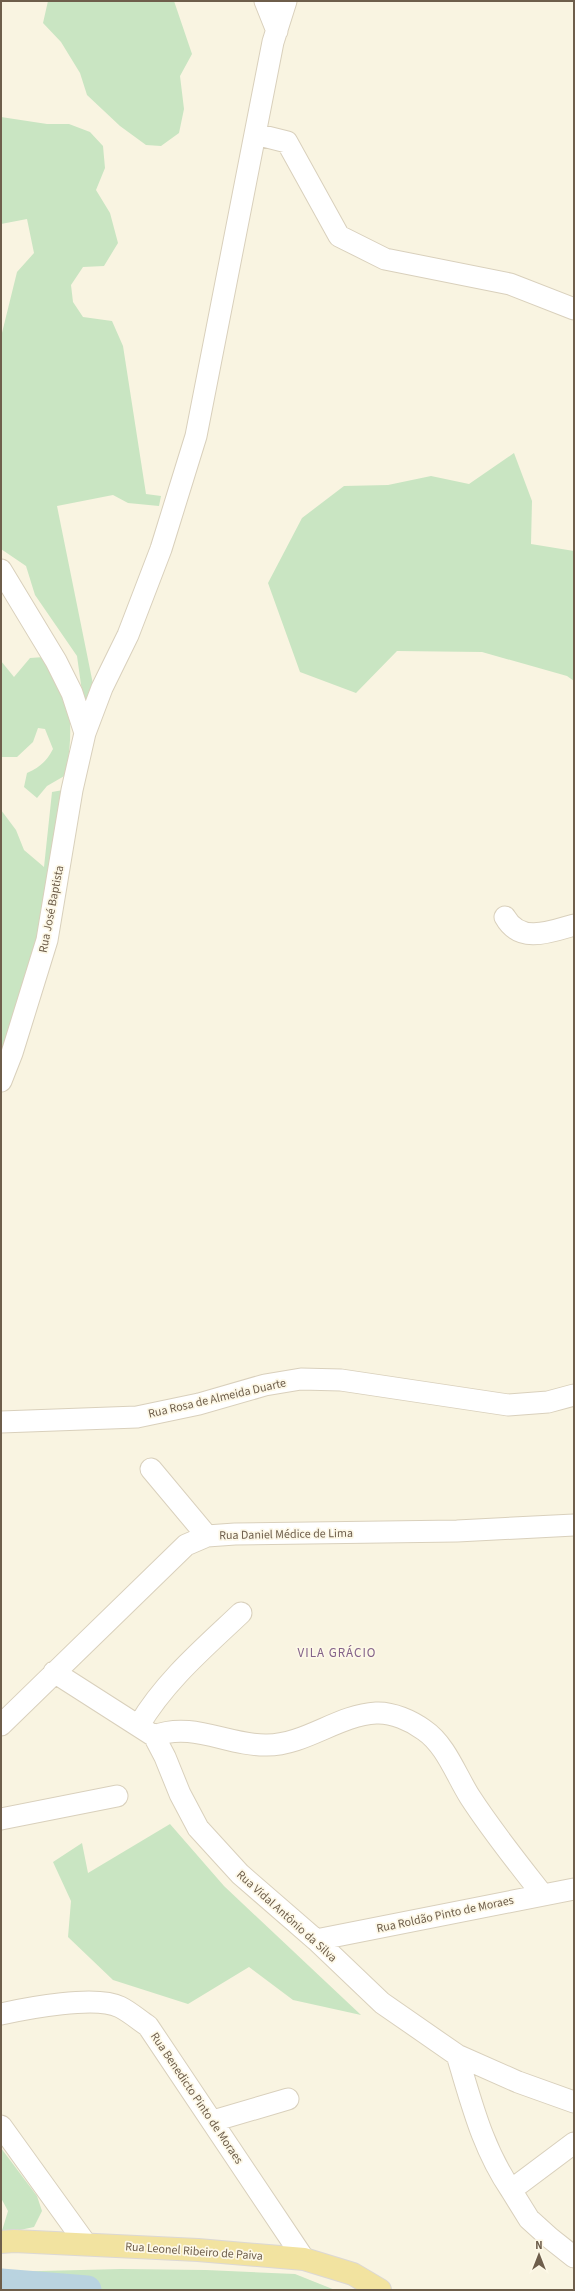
<svg xmlns="http://www.w3.org/2000/svg" width="575" height="2291" font-family="'Source Sans 3',sans-serif">
<style>
.green{fill:#c9e5c2}
.lines{fill:none;stroke-linecap:round;stroke-linejoin:round}
.river{stroke:#b9d3e0;stroke-width:29}
.minor-casing{stroke:#d9d0bc;stroke-width:23}
.major-casing{stroke:#dcd8d4;stroke-width:24}
.minor{stroke:#fff;stroke-width:21}
.major{stroke:#f2e3a0;stroke-width:22}
.labels{text-anchor:middle;stroke-width:3.5;stroke-linejoin:round;paint-order:stroke}
.street-label{font-size:12px;fill:#6e5e4b;stroke:#fdf8e7}
.neighbourhood-label{font-size:13px;letter-spacing:1px;fill:#84638a;stroke:#fdf8e7}
</style>
<rect width="100%" height="100%" fill="#f9f4e1"/>
<!-- green -->
<path class="green" d="M48 1H174L192 54 180 76 184 109 179 133 161 146 146 145 120 126 87 95 80 73 61 42 43 23Z
M1 117 47 124H69L90 132 103 146 105 168 96 190 110 213 118 243 104 266 83 267 71 285 73 302 83 317 112 321 123 346 146 494 161 496 159 506 128 503 113 495 57 506 95 694 85 713 77 656 35 595 26 566 1 549V337L17 272 34 253 27 219 1 224Z
M514 453 532 501 531 544 574 551V681L567 676 482 652 397 651 356 693 300 672 268 583 302 518 344 486 388 485 431 476 469 484Z
M44 657C53 675 65 694 69 714 72 733 69 756 66 775L47 786 37 798 24 787 27 773C40 767 46 762 53 749L45 729 38 728 33 742 17 757H1V661L14 677 30 658Z
M63 790 46 907 1 1064V810L16 830 24 850 44 867 52 792Z
M170 1824 224 1886 361 2015 293 2000 249 1967 188 2004 113 1980 68 1937 71 1901 53 1862 82 1843 88 1873Z
M1 2148 37 2196 42 2211 34 2227 1 2234 8 2211 1 2198Z
M121 2269 206 2270 295 2274 335 2290H1V2272Z"/>
<g class="lines">
<!-- river -->
<path class="river" d="M1 2283 87 2290"/>
<defs>
<path id="minor" d="M265 1 277 31
M255 134 287 142 339 236 385 259 510 284 574 309
M1 570 56 661 72 693 85 733
M505 917C520 944 550 932 574 925
M1 1081 12 1053 47 940 72 790 85 733 102 688 128 635 161 549 196 436 273 42 286 1
M1 1422 137 1417 199 1404 265 1385 301 1379 341 1380 508 1405 548 1402 574 1395
M151 1469 207 1536
M54 1672 154 1736 165 1757 180 1794 198 1828 240 1874 316 1940 382 2003 457 2055 518 2082 574 2102
M1 1725 186 1545 207 1536 235 1534 457 1531 574 1525
M139 1725C165 1681 204 1648 241 1613
M154 1736C193 1721 228 1746 267 1745 305 1745 338 1715 376 1713 392 1712 412 1721 424 1730 446 1745 456 1775 470 1797 492 1831 517 1862 542 1894
M1 1819 117 1796
M316 1940 574 1889
M1 2014C28 2008 96 1995 120 2007 130 2012 139 2020 148 2026L304 2259
M457 2055C472 2104 482 2147 511 2190
M213 2121 288 2099
M1 2126 86 2244
M574 2143 511 2190 529 2219 550 2238 574 2257"/>
<path id="major" d="M1 2242 14 2241 198 2250 304 2259 353 2274 380 2290"/>
</defs>
<!-- minor casing -->
<use href="#minor" class="minor-casing"/>
<!-- major casing -->
<use href="#major" class="major-casing"/>
<!-- minor -->
<use href="#minor" class="minor"/>
<!-- major -->
<use href="#major" class="major"/>
</g>
<g class="labels">
<!-- street labels -->
<g class="street-label">
<text transform="translate(51 909) rotate(-79)" y="4">Rua José Baptista</text>
<text transform="translate(217 1398) rotate(-13)" y="4">Rua Rosa de Almeida Duarte</text>
<text transform="translate(286 1534) rotate(-1)" y="4">Rua Daniel Médice de Lima</text>
<text transform="translate(445 1914) rotate(-12)" y="4">Rua Roldão Pinto de Moraes</text>
<text transform="translate(287 1916) rotate(42)" y="4">Rua Vidal Antônio da Silva</text>
<text transform="translate(197 2098) rotate(56)" y="4">Rua Benedicto Pinto de Moraes</text>
<text transform="translate(194 2251) rotate(4)" y="4">Rua Leonel Ribeiro de Paiva</text>
</g>
<!-- neighbourhood labels -->
<g class="neighbourhood-label">
<text x="337" y="1657">VILA GRÁCIO</text>
</g>
</g>
<!-- border -->
<rect width="575" height="2291" fill="none" stroke="#6e5e4b" stroke-width="4"/>
<!-- north arrow -->
<g transform="translate(539 2255)" stroke="#fdf8e7" stroke-width="3" paint-order="stroke">
<path d="M0-3L7 15L0 10L-7 15Z" fill="#6e5e4b"/>
<text y="-6" font-size="11" font-weight="bold" text-anchor="middle" fill="#6e5e4b">N</text>
</g>
</svg>
